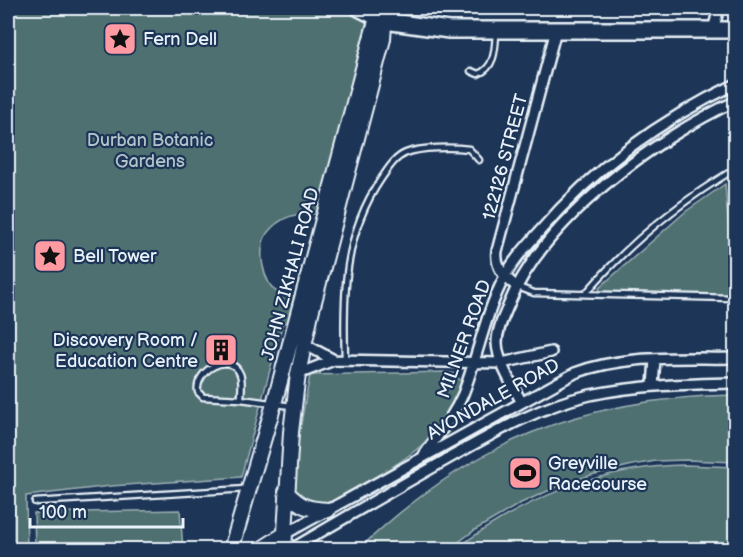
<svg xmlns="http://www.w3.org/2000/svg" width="743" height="557" font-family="'Balsamiq Sans',sans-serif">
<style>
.green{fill:#4f7071;stroke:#9cb0b4;stroke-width:1.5}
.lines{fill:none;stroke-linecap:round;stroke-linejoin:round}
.service-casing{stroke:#e8f1f8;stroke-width:9}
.minor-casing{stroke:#e8f1f8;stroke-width:14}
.secondary-casing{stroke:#e8f1f8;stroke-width:18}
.primary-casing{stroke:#e8f1f8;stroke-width:20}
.service{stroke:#1d3557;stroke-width:4.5}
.minor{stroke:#1d3557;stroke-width:9}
.secondary{stroke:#1d3557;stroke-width:14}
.primary{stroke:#1d3557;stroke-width:15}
.labels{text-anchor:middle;stroke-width:4.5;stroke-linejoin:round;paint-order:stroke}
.poi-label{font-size:18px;fill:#e8f1f8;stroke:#1d3557;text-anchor:start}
.park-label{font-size:18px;fill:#b2c4c9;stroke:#1d3557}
.street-label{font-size:18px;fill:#e8f1f8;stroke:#1d3557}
</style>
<rect width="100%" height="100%" fill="#1d3557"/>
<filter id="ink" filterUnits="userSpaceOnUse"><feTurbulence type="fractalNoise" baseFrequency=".0167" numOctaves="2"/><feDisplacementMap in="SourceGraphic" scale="12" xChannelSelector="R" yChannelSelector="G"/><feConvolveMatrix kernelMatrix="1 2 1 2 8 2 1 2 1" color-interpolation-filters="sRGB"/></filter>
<g filter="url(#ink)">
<!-- green -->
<path class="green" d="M8 8H370L318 214C300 212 281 216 268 232 256 247 262 285 280 294 286 296 293 295 299 296L289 325 283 322 241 477 111 486 26 496 27 550 8 549Z
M725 184 735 299 601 295 599 288 685 212Z
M445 372 456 374 462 384C455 402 445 422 431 436 403 466 361 484 326 505 316 506 303 504 297 495 287 482 307 394 310 375Z
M735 395V462L686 460 656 461 633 465 591 475 561 485 521 503 475 530 449 549H359C471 442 580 398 735 395Z
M685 465 735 467V549H456C522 499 602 466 685 465Z
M180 510 183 549H35L34 513Z"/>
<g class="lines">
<defs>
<path id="service" d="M471 71 478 74C495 68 495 49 496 33
M733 104 736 281
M518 287 534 293 731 298 734 297 736 294
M586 293C629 243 678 203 735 169
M345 360C343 296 343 235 381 179 388 169 394 158 406 153 421 147 453 147 469 149L479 160
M241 399C241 391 243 381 240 374 230 350 194 371 198 392L203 397 241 399 291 406
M35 502 246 489"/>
<path id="minor" d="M713 30 719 8
M516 286C504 277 495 267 497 251L556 30
M304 344 334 360
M298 374 334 360 502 363 551 352
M653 386 655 359
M521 401C512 384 498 363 497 343 497 329 504 316 509 304 543 220 655 138 736 101
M424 455C438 435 453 417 463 394 478 356 485 314 504 278 513 260 527 246 540 231 594 168 660 120 736 84
M285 534 575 373C626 354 681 359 736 358
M290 550C339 521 388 493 437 465 485 438 535 407 590 395 638 385 687 384 736 383"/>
<path id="secondary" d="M286 492C302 507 306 509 328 510
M231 550 274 404 372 35 377 18 383 8
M260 550 285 534
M284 550 291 432 298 374 311 313 383 39 385 11"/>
<path id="primary" d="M359 8 385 21 449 30H736"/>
</defs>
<!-- service casing -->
<use href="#service" class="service-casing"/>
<!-- minor casing -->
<use href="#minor" class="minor-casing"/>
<!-- secondary casing -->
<use href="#secondary" class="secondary-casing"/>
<!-- primary casing -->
<use href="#primary" class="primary-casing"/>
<!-- service -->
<use href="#service" class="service"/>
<!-- minor -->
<use href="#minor" class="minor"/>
<!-- secondary -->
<use href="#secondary" class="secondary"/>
<!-- primary -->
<use href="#primary" class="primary"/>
</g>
</g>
<!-- icons -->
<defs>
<symbol id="sight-square" viewBox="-11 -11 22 22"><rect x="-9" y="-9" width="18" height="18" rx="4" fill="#ff9aa2" stroke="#1d3557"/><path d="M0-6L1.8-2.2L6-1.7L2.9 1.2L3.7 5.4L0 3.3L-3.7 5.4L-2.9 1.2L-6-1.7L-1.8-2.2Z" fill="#111"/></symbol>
<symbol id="building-square" viewBox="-11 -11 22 22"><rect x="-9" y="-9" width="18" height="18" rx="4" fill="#ff9aa2" stroke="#1d3557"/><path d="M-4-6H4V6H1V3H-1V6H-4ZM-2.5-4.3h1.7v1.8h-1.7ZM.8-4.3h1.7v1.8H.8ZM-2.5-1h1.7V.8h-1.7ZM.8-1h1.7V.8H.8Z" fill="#111"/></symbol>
<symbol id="stadium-square" viewBox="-11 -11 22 22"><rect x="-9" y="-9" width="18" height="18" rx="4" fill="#ff9aa2" stroke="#1d3557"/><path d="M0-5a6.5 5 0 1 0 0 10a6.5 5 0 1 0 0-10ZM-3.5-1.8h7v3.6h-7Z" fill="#111"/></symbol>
</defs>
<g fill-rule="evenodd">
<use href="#sight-square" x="101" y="20" width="38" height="38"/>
<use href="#sight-square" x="31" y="237" width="38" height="38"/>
<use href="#building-square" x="202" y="331" width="38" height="38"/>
<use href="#stadium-square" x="506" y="454" width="38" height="38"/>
</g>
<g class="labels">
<!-- poi labels -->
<g class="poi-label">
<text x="143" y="45">Fern Dell</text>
<text x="73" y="262">Bell Tower</text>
<text x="198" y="346" text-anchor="end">Discovery Room /<tspan x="198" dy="21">Education Centre</tspan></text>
<text x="548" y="469">Greyville<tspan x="548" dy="21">Racecourse</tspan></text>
</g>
<!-- park labels -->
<g class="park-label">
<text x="150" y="146">Durban Botanic<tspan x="150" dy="21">Gardens</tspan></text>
</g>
<!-- street labels -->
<g class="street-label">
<text transform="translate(505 157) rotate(-75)" y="6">122126 STREET</text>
<text transform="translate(290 274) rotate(-75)" y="6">JOHN ZIKHALI ROAD</text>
<text transform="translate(464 339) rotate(-70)" y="6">MILNER ROAD</text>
<text transform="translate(493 399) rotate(-29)" y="6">AVONDALE ROAD</text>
</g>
</g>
<!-- margin -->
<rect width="743" height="557" fill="none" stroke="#1d3557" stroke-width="30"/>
<rect x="15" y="15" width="713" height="527" fill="none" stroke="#e8f1f8" stroke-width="2" filter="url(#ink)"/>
<!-- scale -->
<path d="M30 518v9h153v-9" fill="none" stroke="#e8f1f8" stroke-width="3"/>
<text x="39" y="518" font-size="18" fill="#e8f1f8" stroke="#1d3557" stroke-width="4.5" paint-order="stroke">100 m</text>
</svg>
